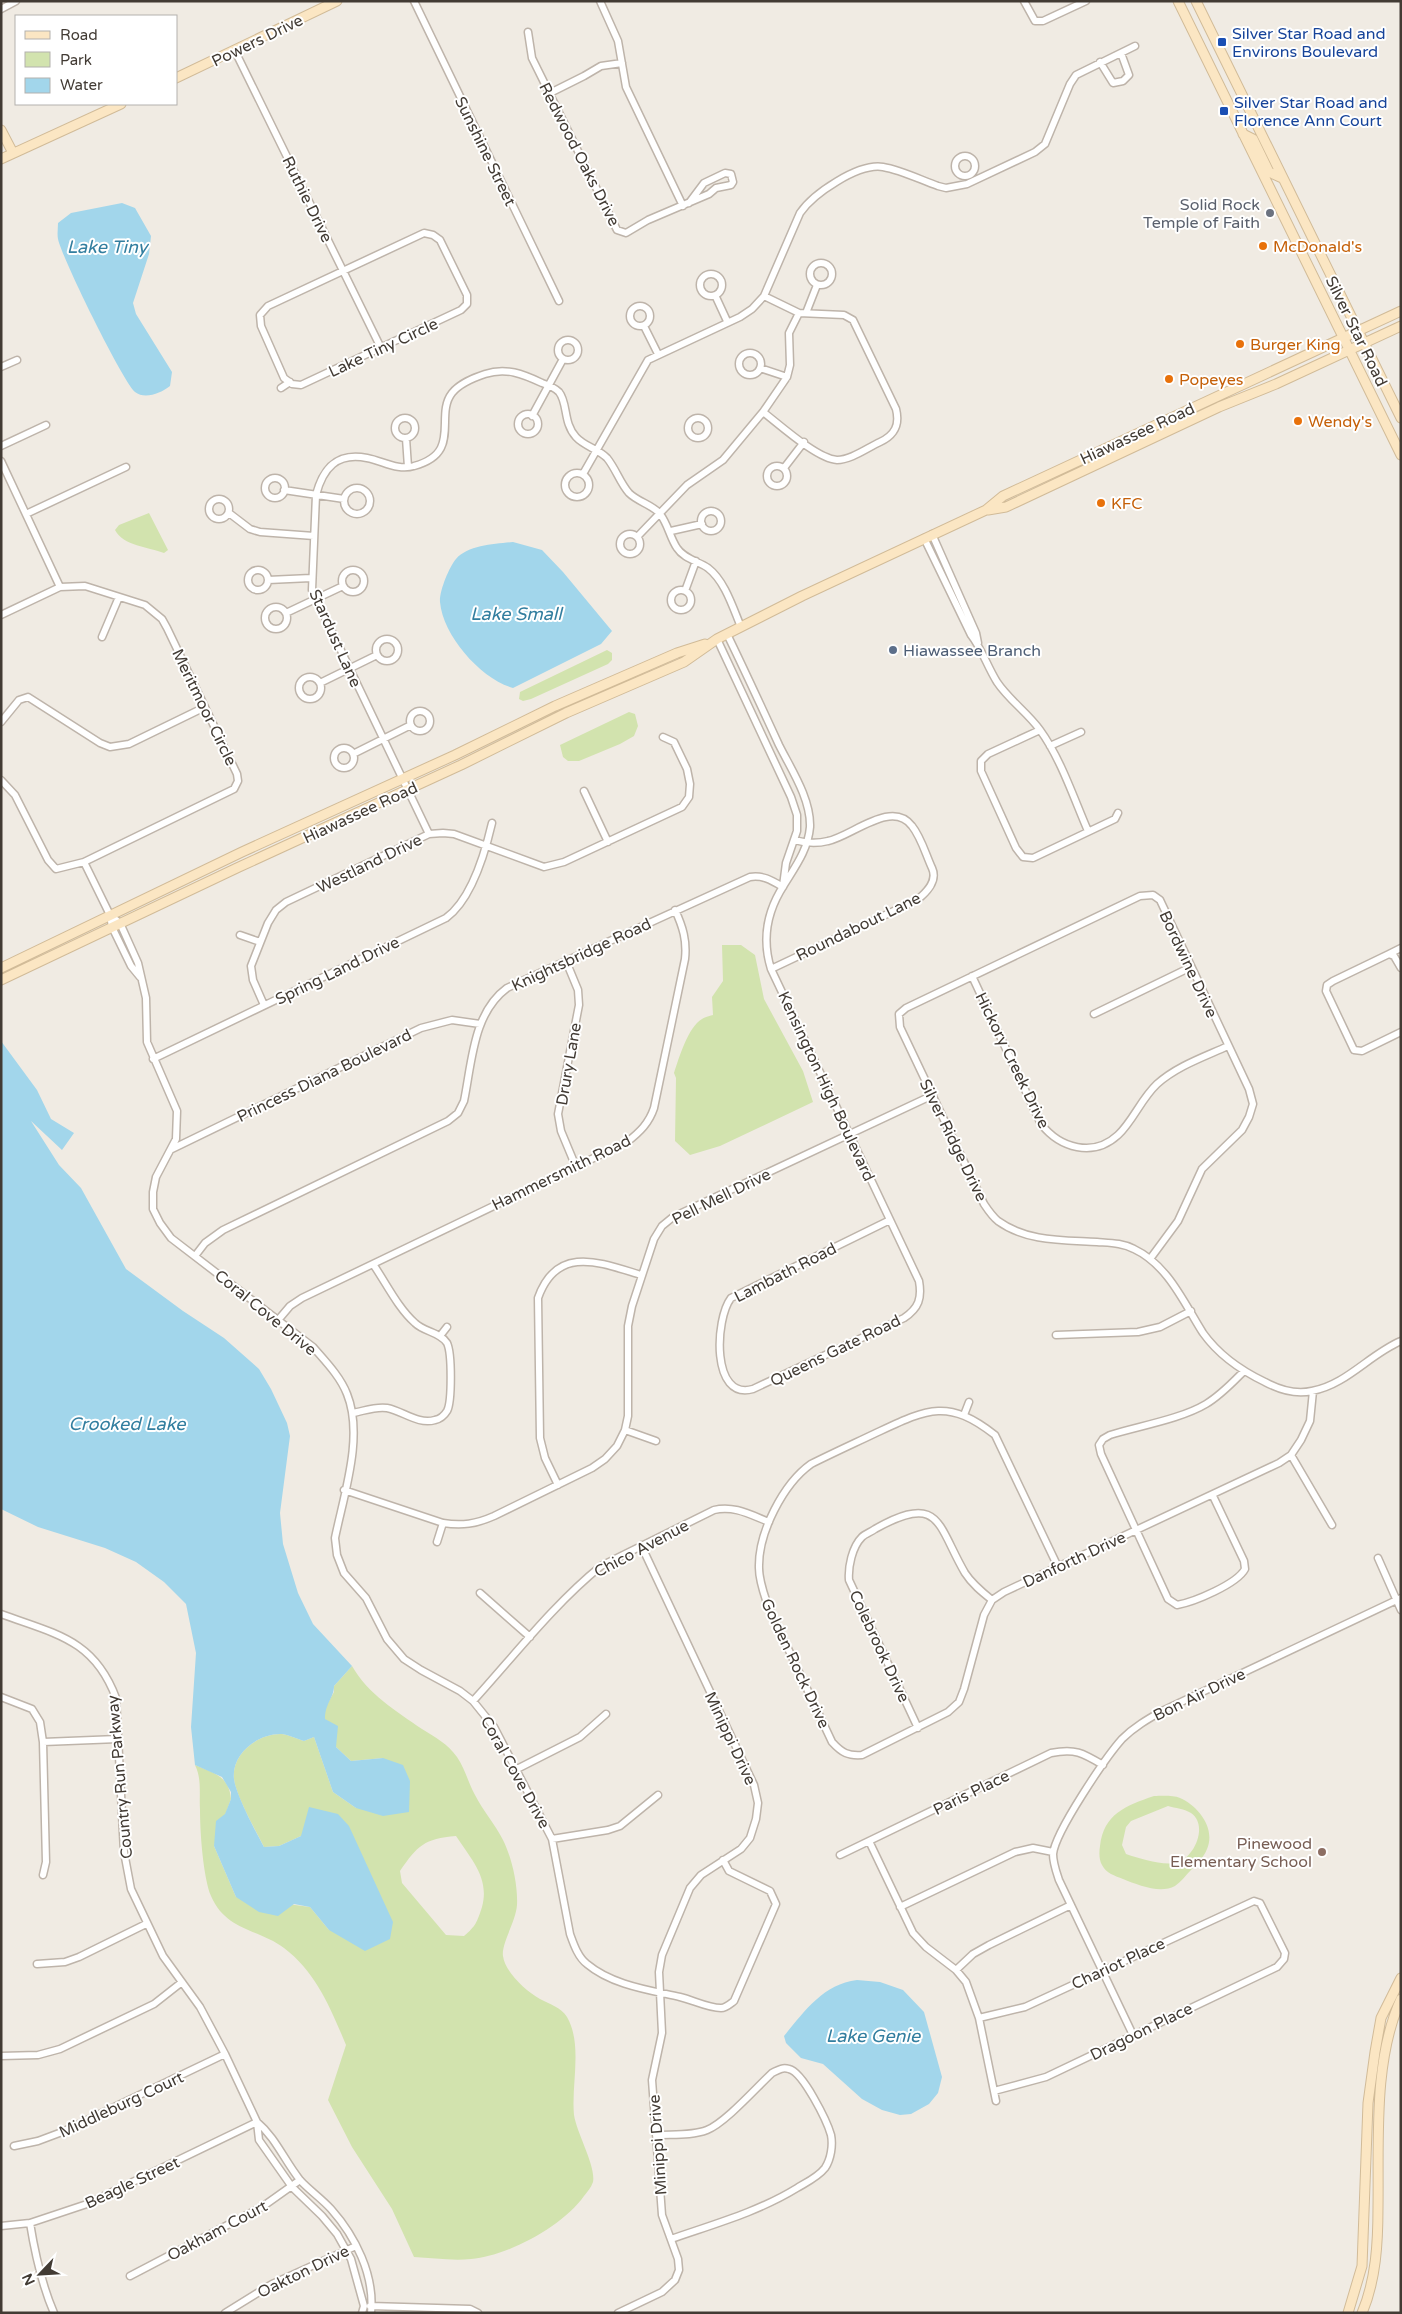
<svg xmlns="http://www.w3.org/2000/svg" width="1402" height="2314" font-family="'Varela Round',sans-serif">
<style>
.green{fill:#d2e3ae;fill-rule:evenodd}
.water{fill:#a2d6eb}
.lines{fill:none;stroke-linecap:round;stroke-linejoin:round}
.street-casing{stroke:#beb4aa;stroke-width:9}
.secondary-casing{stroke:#d1bb98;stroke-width:11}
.street{stroke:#fff;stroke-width:6}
.secondary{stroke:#fbe6c3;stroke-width:9}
.transit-dot{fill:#1a4fb4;stroke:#fff;stroke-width:2}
.worship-dot{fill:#6b7280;stroke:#fff;stroke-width:2}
.food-dot{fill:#e8710a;stroke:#fff;stroke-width:2}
.service-dot{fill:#5c6f8a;stroke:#fff;stroke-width:2}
.education-dot{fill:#8d6e63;stroke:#fff;stroke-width:2}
.labels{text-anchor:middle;stroke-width:4;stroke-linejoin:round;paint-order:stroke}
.transit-label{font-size:16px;fill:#164399;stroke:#fff;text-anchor:start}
.street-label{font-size:16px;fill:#423b34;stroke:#fff}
.worship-label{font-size:16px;fill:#5b616d;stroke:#fff;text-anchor:end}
.food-label{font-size:16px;fill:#c56008;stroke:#fff;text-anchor:start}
.service-label{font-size:16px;fill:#4e5e75;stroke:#fff;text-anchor:start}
.education-label{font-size:16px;fill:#785e54;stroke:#fff;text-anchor:end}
.water-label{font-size:18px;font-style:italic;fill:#327e9f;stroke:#fff}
</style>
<rect width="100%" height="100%" fill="#f0ebe3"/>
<!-- green -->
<path class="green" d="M149 513 168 550 164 553C149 547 123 546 115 530L119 525Z
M607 650 612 653V660L608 664 531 699 523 701 519 699 520 692Z
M629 712 635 714 638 726 634 736 620 744 579 761H568L563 757 560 745Z
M722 945H741L755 955 764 999 803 1071 813 1102 720 1146 690 1155 675 1141 676 1078 674 1073C679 1058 688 1027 702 1019 705 1017 710 1016 713 1015L712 997 723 981Z
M352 1666C368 1694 396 1711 422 1729 435 1737 448 1744 457 1757 465 1769 468 1782 475 1795 483 1811 495 1824 503 1840 512 1858 518 1885 517 1905 516 1921 501 1944 503 1956 505 1972 526 1991 540 1999 549 2004 561 2007 567 2017 583 2045 571 2084 574 2115 577 2134 596 2166 593 2182 591 2188 587 2192 584 2196 563 2226 508 2256 471 2259 453 2261 432 2258 414 2257L392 2209 352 2147 328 2100 346 2045C331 2009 316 1972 284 1948 259 1929 226 1931 211 1896 203 1877 200 1831 200 1810 199 1794 202 1779 195 1765 214 1773 229 1776 231 1799L214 1846 236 1897 310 1907 329 1930 301 1836 279 1846 264 1847C256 1831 236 1796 234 1779 231 1754 258 1733 282 1734 289 1735 298 1739 304 1741L314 1737 333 1792 356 1808 383 1758 351 1761 336 1747 325 1719V1708L334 1692V1686ZM456 1836C471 1859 490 1878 482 1907 477 1922 476 1926 464 1936L446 1935 402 1883 400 1871C418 1845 424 1839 456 1836Z
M1154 1796C1161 1796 1173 1795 1180 1798 1198 1806 1216 1828 1207 1849 1204 1857 1197 1864 1191 1870 1186 1875 1181 1882 1175 1886 1160 1894 1138 1885 1123 1879 1115 1876 1106 1873 1102 1865 1099 1860 1099 1852 1100 1846 1104 1814 1125 1806 1154 1796ZM1168 1806C1175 1808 1185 1809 1191 1813 1209 1825 1194 1860 1175 1863 1160 1865 1141 1859 1126 1854L1122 1845 1126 1827 1131 1821Z"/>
<!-- water -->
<path class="water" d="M122 203 135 208 151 236 149 254 133 303 136 314 172 372 170 386C161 393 145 400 135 392 122 380 62 258 58 239 57 234 58 228 58 223L71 213Z
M513 542 542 550 563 572 612 631 601 644 513 688C481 679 443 636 440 602 439 592 449 567 456 559 468 545 495 544 513 542Z
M1 1041 37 1090 51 1119 74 1133 62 1150 31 1121 59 1165 81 1188 126 1269 183 1311 224 1338 259 1369 271 1389 287 1423 290 1436 280 1513 283 1544 298 1593 313 1624 352 1666 334 1686C334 1698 325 1703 325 1719L338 1726 336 1747 351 1761 383 1758 403 1765 410 1781 409 1812 383 1816 356 1808 333 1792 314 1737 304 1741C298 1739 289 1735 282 1734 258 1733 231 1754 234 1779 236 1795 256 1832 264 1847L279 1846 301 1836 309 1807 338 1814 349 1826 393 1922 390 1939 365 1951 329 1930 310 1907 294 1904 278 1916 259 1912 236 1897 214 1846 216 1821 225 1814 231 1799V1792L222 1777 195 1765 191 1727 196 1653 186 1604 164 1582 136 1562 105 1548 38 1527 1 1509Z
M857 1980 880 1982 903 1990 924 2012 942 2077 938 2093 929 2104 911 2114 900 2115 882 2110 862 2099 823 2064 801 2058 786 2043 784 2036C804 2012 823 1984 857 1980Z"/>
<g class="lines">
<defs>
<path id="street" d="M414 1 559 301
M600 1 618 41 626 87 683 206
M1024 1 1035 21H1043L1086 1
M1 9 16 1
M528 32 532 58 617 230 626 233 648 220 709 194 716 188 731 185 733 182 731 174 725 173 704 183 689 203
M235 51 381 348
M1100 62 1113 83 1123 81 1129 75 1121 53
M550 93 584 76 601 66 622 63
M955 166a10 10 0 1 1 20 0a10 10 0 1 1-20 0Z
M424 233 433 235 440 240 467 295V304L461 310 301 385 292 384 284 378 261 326 260 315 268 306Z
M810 274a11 11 0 1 1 22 0a11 11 0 1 1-22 0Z
M700 285a11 11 0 1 1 22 0a11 11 0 1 1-22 0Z
M715 295 727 321
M630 316a10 10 0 1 1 20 0a10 10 0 1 1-20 0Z
M806 313 817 285
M644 326 658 354
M558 350a10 10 0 1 1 20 0a10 10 0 1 1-20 0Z
M739 364a11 11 0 1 1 22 0a11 11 0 1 1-22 0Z
M1 367 17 360
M760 368 787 377
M281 388 290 382
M763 412C779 424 817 459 837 460 851 460 867 448 880 442 895 435 900 425 896 409L853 320 844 315 799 313 764 296
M518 424a10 10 0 1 1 20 0a10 10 0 1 1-20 0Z
M532 416 563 359
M688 428a10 10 0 1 1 20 0a10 10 0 1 1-20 0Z
M395 428a10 10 0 1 1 20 0a10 10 0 1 1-20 0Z
M406 438 408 467
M1 446 46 425
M1 461 60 587
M767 476a10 10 0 1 1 20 0a10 10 0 1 1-20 0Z
M784 468 804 442
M565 485a12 12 0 1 1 24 0a12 12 0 1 1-24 0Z
M583 474 648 360 740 317 752 309 764 296 800 213C813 194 858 163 883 167 901 170 921 180 938 186L946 188 967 184 1035 152 1045 144 1070 84 1076 75 1135 46
M265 488a10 10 0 1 1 20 0a10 10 0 1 1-20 0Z
M344 501a13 13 0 1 1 26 0a13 13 0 1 1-26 0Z
M284 490 344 499
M209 509a10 10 0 1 1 20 0a10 10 0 1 1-20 0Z
M701 521a10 10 0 1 1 20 0a10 10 0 1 1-20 0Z
M229 513 250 529 260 532 314 536
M26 514 126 467
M671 531 702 524
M932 534 976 633 978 643
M620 544a10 10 0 1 1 20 0a10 10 0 1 1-20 0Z
M637 537 687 485 723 460 763 412 787 377 790 365 789 333 799 313
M924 538 971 635C982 649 987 666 997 682 1009 700 1028 713 1040 730 1061 759 1074 799 1088 831
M248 580a10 10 0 1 1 20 0a10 10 0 1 1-20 0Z
M342 581a11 11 0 1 1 22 0a11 11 0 1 1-22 0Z
M268 580 311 578
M671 600a10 10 0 1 1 20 0a10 10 0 1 1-20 0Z
M685 591 696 561
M265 618a11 11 0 1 1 22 0a11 11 0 1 1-22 0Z
M286 613 343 586
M1 615 60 587 85 586 145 605 162 619 167 628 237 774 238 781 234 789 84 862 56 869 48 860 15 795 1 780
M727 634C745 671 762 708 779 745 791 769 811 799 810 827 808 850 795 867 784 885 767 911 762 940 771 969L919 1281C922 1298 919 1308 904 1318L753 1389C711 1401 715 1319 731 1298L890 1220
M102 637 119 597
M717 639 791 797 797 815V831L786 863 783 886
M376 650a11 11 0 1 1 22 0a11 11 0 1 1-22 0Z
M299 688a11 11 0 1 1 22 0a11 11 0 1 1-22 0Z
M320 683 377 655
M410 721a10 10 0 1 1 20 0a10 10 0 1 1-20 0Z
M1 722 19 700 28 697 100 743 110 747 129 744 205 707
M1040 730 988 754 981 761V771L1016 848 1023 857 1033 858 1115 819 1118 813
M1050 746 1081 732
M334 758a10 10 0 1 1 20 0a10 10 0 1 1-20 0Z
M353 754 411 725
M584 791 608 842
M429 834 312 590 316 495C323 468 337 452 367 458 383 461 398 471 414 466 463 453 434 416 452 393 460 383 473 378 485 374 506 367 523 374 542 383 548 385 555 388 559 392 568 403 563 423 576 437 584 446 598 449 607 458 616 469 620 483 629 493 638 502 653 505 660 514 668 524 670 538 677 548 684 559 698 561 708 568 725 581 733 608 741 627
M84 862 110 915 112 927 131 966 140 977
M110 915 120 923 138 963 146 998 147 1042 177 1111 176 1139 156 1177 153 1192V1209L160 1223 171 1238 313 1347C325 1361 340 1376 347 1394 364 1436 344 1494 335 1538L337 1555 344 1573 366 1598 387 1639 404 1659 421 1670 460 1691 473 1701 494 1727 552 1839 570 1934C574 1945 578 1957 587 1964 612 1985 649 1990 680 1997 693 2000 708 2008 721 2008 726 2008 730 2004 734 2001L776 1904 770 1891 729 1871 723 1860
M240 935 260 942
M1389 954 1401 948
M566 961 578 990 579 1005 558 1114 561 1131 576 1167
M1401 968 1394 956 1389 954 1333 981 1327 985 1326 991 1354 1050 1362 1051 1401 1032
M771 969 917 900C927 892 938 881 932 868 926 855 921 837 912 826 892 799 852 836 828 841 816 844 805 843 794 840
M972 976 1041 1124C1060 1148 1093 1158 1118 1135 1133 1121 1141 1099 1157 1084 1177 1066 1204 1057 1228 1046
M264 1005 253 980 251 966 268 923 276 910 286 902 429 834 443 833 454 834 544 867 564 862 682 807 689 797 690 784 687 769 674 742 663 737
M1094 1014 1191 967
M153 1059 446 918C471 900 485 853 492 823
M172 1149 421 1028 452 1020 480 1024
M195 1256 205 1243 223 1230 448 1121 458 1113 464 1101C472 1062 473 1013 507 988L750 877C763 875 771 880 783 887
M1150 1259 1178 1221 1202 1169 1242 1130 1249 1117 1253 1104 1249 1089 1160 900 1153 895 1140 896 906 1008 899 1014 900 1027 984 1204C988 1210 993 1217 998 1221 1027 1242 1064 1240 1097 1242 1110 1243 1123 1243 1134 1249 1168 1265 1184 1303 1203 1333 1218 1354 1242 1371 1265 1382 1280 1390 1295 1395 1312 1391 1346 1385 1370 1354 1401 1341
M279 1319 290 1306 302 1298 627 1142C640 1132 649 1123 654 1108L685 959C687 941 683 927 675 910
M1056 1335 1138 1332 1160 1327 1191 1311
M440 1336 447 1327
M353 1413C364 1411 376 1406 387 1408 403 1411 418 1425 435 1420 440 1419 444 1416 447 1411 452 1402 452 1353 447 1343 440 1332 424 1332 415 1323 398 1308 386 1283 373 1264
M964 1415 969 1402
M625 1430 656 1441
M1291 1455 1332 1525
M558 1485 545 1458 540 1438 538 1298C557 1244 601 1263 641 1275
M344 1490 443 1523C462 1526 476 1524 494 1516L592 1468 605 1459 617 1446 625 1430 628 1416V1326L632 1306 654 1239 662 1226 673 1217 933 1095
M1213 1496 1244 1561 1245 1569C1237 1584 1194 1602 1177 1605L1168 1599 1101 1454 1099 1445 1103 1439 1110 1435C1139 1426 1181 1419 1206 1404 1221 1395 1232 1383 1244 1371
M437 1542 443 1523
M1378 1558 1401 1610
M1058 1567 995 1435C948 1398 927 1409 878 1432 855 1443 833 1453 811 1464 783 1484 758 1533 759 1568 759 1581 764 1594 768 1606L832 1742C842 1753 848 1756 862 1755L948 1712 959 1702 964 1689 984 1615 992 1600 1004 1592 1279 1463 1291 1455 1301 1440 1310 1421 1313 1391
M480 1593 530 1637
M1 1614C55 1634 94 1639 116 1698L124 1852 131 1889 163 1956 200 2007 225 2054 257 2122 259 2140 292 2187 322 2216 337 2234 351 2259 364 2306 362 2313
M1 1697 32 1709 40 1722 43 1742 46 1862 43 1875
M473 1701C514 1656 553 1605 601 1566L714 1510C734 1505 751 1515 769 1522
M918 1728 849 1580C848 1567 852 1547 862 1537 865 1534 871 1532 875 1529 941 1492 937 1525 965 1573 972 1584 982 1592 992 1600
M43 1742 118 1739
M517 1769 580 1737 606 1714
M552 1839 608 1830 620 1826 658 1795
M869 1841 913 1933 926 1947 956 1970 966 1982 979 2018 996 2101
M840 1855 1051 1753C1075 1748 1083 1753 1103 1765
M900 1907 1015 1852 1033 1848 1053 1852
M37 1964 65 1962 79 1957 146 1924
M956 1970 973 1954 989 1945 1071 1905
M979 2018 1025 2007 1254 1901 1260 1903 1285 1953 1284 1959 1277 1967 1046 2077 994 2091
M1133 2035 1059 1880C1056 1871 1053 1863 1053 1854 1055 1832 1106 1757 1122 1739 1134 1727 1148 1719 1162 1711L1401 1598
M1 2056 38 2055 60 2049 154 2004 182 1982
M257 2122C276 2138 284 2160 300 2180 309 2190 321 2198 331 2209 355 2236 375 2275 371 2313
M656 2135C672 2134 692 2136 707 2130 725 2123 756 2088 772 2073 778 2070 782 2067 789 2069 803 2072 827 2121 831 2135 833 2145 831 2159 825 2168 818 2177 807 2182 797 2188 758 2212 714 2224 671 2239
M14 2146 38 2141 62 2132 225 2054
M30 2223C35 2254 41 2283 54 2313
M1 2226 30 2223 87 2204 257 2122
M130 2276 262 2207 300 2180
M370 2306 470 2309 478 2313
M225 2313 272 2284 356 2246
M618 2313 662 2292 675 2280 679 2270 678 2259 662 2215 652 2080 662 2033 659 1972 662 1955 690 1888 701 1875 741 1849 750 1838 756 1819 758 1803 754 1785 641 1545"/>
<path id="secondary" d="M1178 1 1401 455
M1196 1 1401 418
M176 78 337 1
M1 130 13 153
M1243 134 1253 139 1269 172 1282 178
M1 159 121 104
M988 510 1006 507 1219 407 1276 384 1401 326
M1 968 242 852 455 755 555 706 677 653 705 644
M1 980 239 867 461 765 566 713 684 662 717 639 802 596 986 510 1003 496 1401 311
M1348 2313 1362 2266 1368 2103 1375 2052 1381 2018 1401 1978
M1362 2313C1376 2280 1378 2243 1378 2207 1379 2141 1373 2060 1401 1999"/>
</defs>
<!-- street casing -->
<use href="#street" class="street-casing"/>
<!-- secondary casing -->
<use href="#secondary" class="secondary-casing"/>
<!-- street -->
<use href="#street" class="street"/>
<!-- secondary -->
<use href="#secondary" class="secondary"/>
</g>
<!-- markers -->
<g class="transit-dot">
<rect x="1217" y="37" width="10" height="10" rx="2.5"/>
<rect x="1219" y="106" width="10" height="10" rx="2.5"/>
</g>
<circle class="worship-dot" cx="1270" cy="213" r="5"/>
<g class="food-dot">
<circle cx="1263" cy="246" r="5"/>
<circle cx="1240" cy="344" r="5"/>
<circle cx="1169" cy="379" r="5"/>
<circle cx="1298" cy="421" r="5"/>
<circle cx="1101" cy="503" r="5"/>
</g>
<circle class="service-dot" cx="893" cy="650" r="5"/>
<circle class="education-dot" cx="1322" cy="1852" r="5"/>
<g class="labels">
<!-- transit labels -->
<g class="transit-label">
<text x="1232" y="39">Silver Star Road and<tspan x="1232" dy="18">Environs Boulevard</tspan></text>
<text x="1234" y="108">Silver Star Road and<tspan x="1234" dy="18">Florence Ann Court</tspan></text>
</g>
<!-- street labels -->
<g class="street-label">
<text transform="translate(257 40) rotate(-26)" y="6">Powers Drive</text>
<text transform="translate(486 151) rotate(64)" y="6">Sunshine Street</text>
<text transform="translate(580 154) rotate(63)" y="6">Redwood Oaks Drive</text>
<text transform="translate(308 199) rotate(64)" y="6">Ruthie Drive</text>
<text transform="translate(1357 331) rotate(64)" y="6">Silver Star Road</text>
<text transform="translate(383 347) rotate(-25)" y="6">Lake Tiny Circle</text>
<text transform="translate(1137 433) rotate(-25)" y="6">Hiawassee Road</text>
<text transform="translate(336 638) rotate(66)" y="6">Stardust Lane</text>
<text transform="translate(205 707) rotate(64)" y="6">Meritmoor Circle</text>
<text transform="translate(360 812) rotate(-25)" y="6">Hiawassee Road</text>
<text transform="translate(369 863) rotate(-26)" y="6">Westland Drive</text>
<text transform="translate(858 926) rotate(-26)" y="6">Roundabout Lane</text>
<text transform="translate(581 954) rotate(-25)" y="6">Knightsbridge Road</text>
<text transform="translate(1189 964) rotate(65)" y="6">Bordwine Drive</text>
<text transform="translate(337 970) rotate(-26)" y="6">Spring Land Drive</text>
<text transform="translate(1013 1060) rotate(64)" y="6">Hickory Creek Drive</text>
<text transform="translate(568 1064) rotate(-80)" y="6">Drury Lane</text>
<text transform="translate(324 1075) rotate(-26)" y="6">Princess Diana Boulevard</text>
<text transform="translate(827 1086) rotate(65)" y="6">Kensington High Boulevard</text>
<text transform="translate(954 1140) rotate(64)" y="6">Silver Ridge Drive</text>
<text transform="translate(561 1172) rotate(-26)" y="6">Hammersmith Road</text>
<text transform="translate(721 1196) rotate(-26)" y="6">Pell Mell Drive</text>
<text transform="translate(785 1272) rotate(-27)" y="6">Lambath Road</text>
<text transform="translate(266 1312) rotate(39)" y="6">Coral Cove Drive</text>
<text transform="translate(835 1350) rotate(-26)" y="6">Queens Gate Road</text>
<text transform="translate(641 1548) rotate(-28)" y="6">Chico Avenue</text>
<text transform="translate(1074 1559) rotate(-25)" y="6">Danforth Drive</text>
<text transform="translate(880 1646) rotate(65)" y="6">Colebrook Drive</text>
<text transform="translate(796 1663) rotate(65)" y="6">Golden Rock Drive</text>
<text transform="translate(1199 1694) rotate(-26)" y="6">Bon Air Drive</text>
<text transform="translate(731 1738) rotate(65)" y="6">Minippi Drive</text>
<text transform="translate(516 1772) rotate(61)" y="6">Coral Cove Drive</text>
<text transform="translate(119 1777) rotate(-95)" y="6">Country Run Parkway</text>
<text transform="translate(971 1792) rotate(-26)" y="6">Paris Place</text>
<text transform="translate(1118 1963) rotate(-25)" y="6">Chariot Place</text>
<text transform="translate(1141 2031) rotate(-26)" y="6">Dragoon Place</text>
<text transform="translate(121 2104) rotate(-25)" y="6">Middleburg Court</text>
<text transform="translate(657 2145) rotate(-94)" y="6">Minippi Drive</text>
<text transform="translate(132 2182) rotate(-25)" y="6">Beagle Street</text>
<text transform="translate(217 2230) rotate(-28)" y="6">Oakham Court</text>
<text transform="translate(303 2271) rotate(-26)" y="6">Oakton Drive</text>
</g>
<!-- worship labels -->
<g class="worship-label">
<text x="1260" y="210">Solid Rock<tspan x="1260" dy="18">Temple of Faith</tspan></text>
</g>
<!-- food labels -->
<g class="food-label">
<text x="1273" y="252">McDonald's</text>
<text x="1250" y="350">Burger King</text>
<text x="1179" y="385">Popeyes</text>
<text x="1308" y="427">Wendy's</text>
<text x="1111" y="509">KFC</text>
</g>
<!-- service labels -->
<g class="service-label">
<text x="903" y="656">Hiawassee Branch</text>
</g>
<!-- education labels -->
<g class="education-label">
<text x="1312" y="1849">Pinewood<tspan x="1312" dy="18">Elementary School</tspan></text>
</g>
<!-- water labels -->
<g class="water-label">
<text x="107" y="253">Lake Tiny</text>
<text x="516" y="620">Lake Small</text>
<text x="127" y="1430">Crooked Lake</text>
<text x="873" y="2042">Lake Genie</text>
</g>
</g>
<!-- border -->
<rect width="1402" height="2314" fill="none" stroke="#423b34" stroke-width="5"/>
<!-- legend -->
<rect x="15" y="15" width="162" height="90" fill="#ffffff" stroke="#b3b1ae"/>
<rect x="25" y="31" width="25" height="8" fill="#fbe6c3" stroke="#b3b1ae"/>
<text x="60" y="40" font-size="15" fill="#423b34">Road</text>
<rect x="25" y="52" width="25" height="15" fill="#d2e3ae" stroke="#b3b1ae"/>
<text x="60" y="65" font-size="15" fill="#423b34">Park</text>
<rect x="25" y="78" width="25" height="15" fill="#a2d6eb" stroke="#b3b1ae"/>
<text x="60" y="90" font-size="15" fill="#423b34">Water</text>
<!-- north arrow -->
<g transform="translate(40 2274) rotate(245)" stroke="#ffffff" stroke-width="4" paint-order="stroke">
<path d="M0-4L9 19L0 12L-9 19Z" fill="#423b34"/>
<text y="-8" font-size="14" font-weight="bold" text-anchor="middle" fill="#423b34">N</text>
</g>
</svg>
